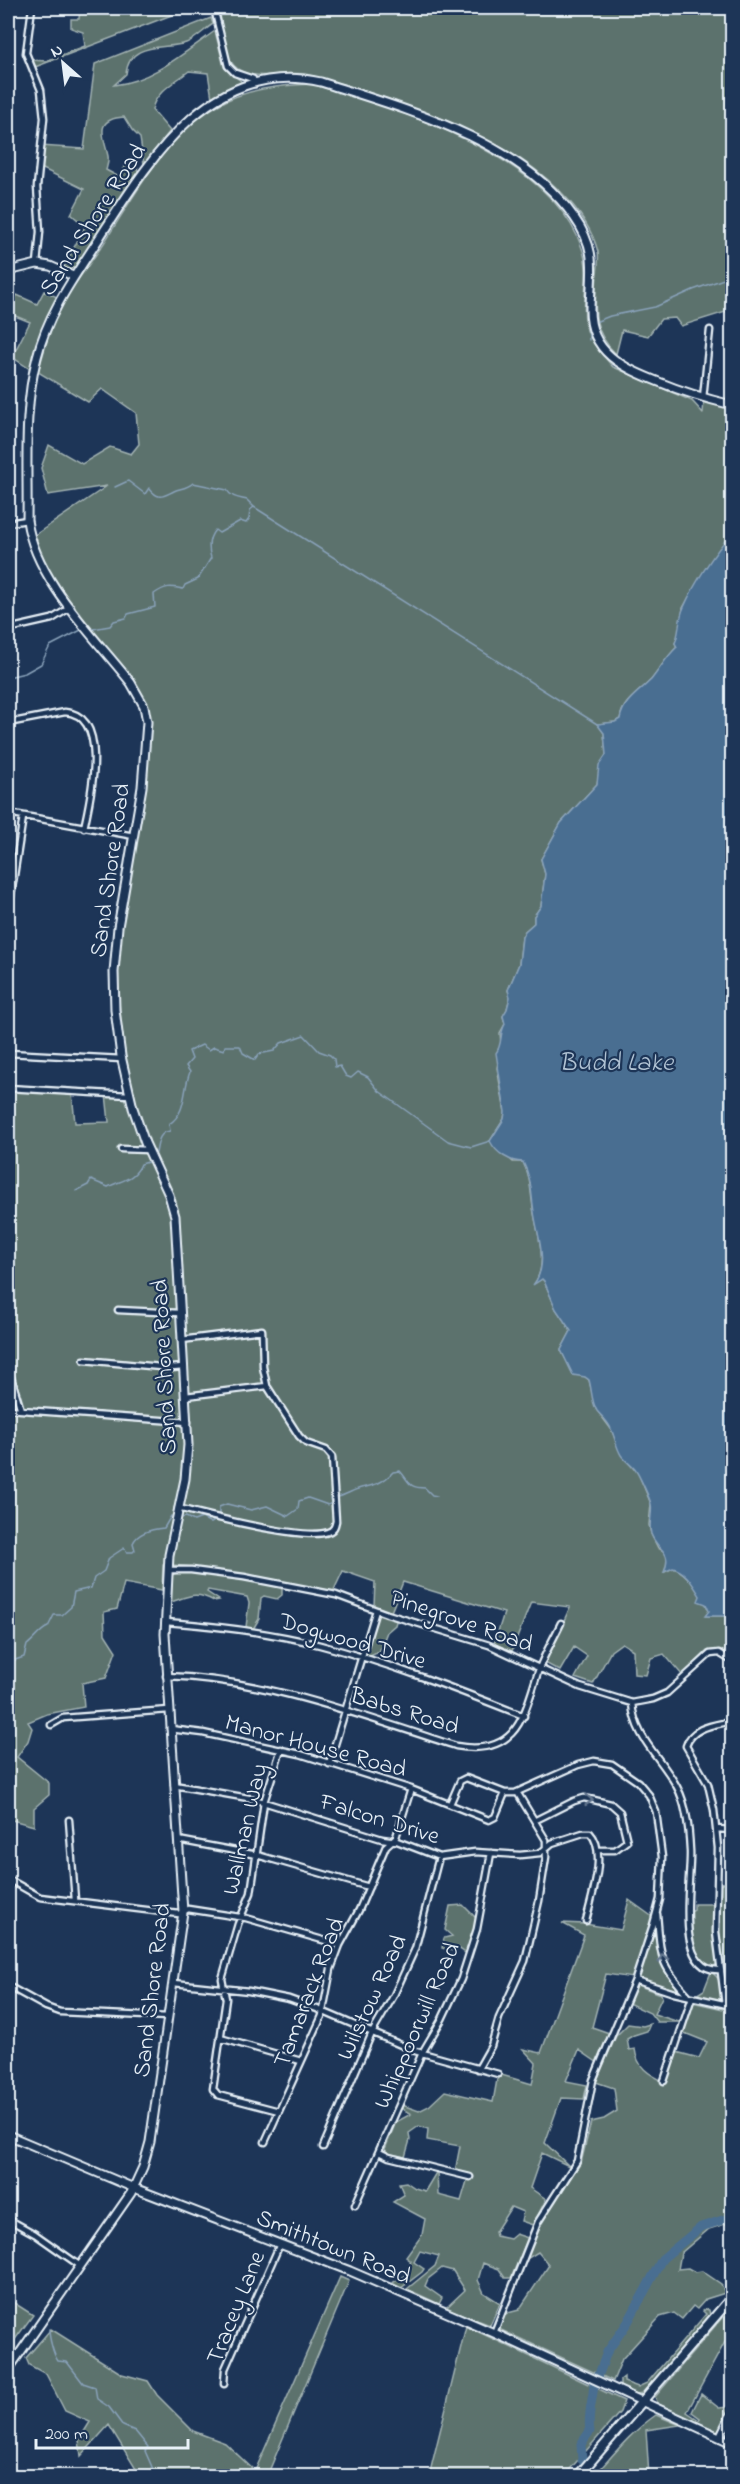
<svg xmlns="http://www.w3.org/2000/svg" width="740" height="2484" font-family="'Indie Flower',sans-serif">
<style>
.green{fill:#5c726d;stroke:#a2b2b2;stroke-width:1.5}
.water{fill:#4a6e91;stroke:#89a2ba;stroke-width:1.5}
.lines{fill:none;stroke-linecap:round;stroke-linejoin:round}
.stream{stroke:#89a2ba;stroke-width:1.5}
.river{stroke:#4a6e91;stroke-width:9}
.street-casing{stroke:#e8f1f8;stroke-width:9}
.secondary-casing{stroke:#e8f1f8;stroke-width:11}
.primary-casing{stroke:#e8f1f8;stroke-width:12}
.street{stroke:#1d3557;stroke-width:4.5}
.secondary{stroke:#1d3557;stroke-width:7}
.primary{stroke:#1d3557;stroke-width:8}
.oneway{stroke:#64778f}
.labels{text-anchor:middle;stroke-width:4.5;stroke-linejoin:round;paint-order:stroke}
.street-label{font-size:24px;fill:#e8f1f8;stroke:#1d3557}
.water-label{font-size:26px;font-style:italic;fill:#b1c3d4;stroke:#1d3557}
</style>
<rect width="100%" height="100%" fill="#1d3557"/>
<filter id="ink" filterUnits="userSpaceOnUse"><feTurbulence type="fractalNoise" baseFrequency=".0167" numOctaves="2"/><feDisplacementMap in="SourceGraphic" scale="12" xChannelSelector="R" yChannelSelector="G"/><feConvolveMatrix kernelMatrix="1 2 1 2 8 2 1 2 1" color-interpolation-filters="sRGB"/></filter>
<g filter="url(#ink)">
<!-- green -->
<path class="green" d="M80 8H190L35 67 32 60 46 61 85 46 83 32 71 28V19H79Z
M238 8H732V310L681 326 675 318 661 319 648 336 622 330 616 354C590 329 595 307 597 274 598 267 599 258 598 252 587 208 541 170 504 149 491 142 477 136 463 130 413 107 362 88 309 75 286 69 259 83 238 69 222 58 223 31 220 14Z
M211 18 213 24C205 29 195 40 186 43 164 50 129 41 126 74L114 85C152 81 185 52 215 31L224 67 242 82 212 98 208 73 189 71C175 82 154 93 152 110L170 131 144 164 140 138 132 130 124 117C93 119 104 137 108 156 109 161 107 166 106 170L119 177 128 161 135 156 138 172 76 267 62 271 85 226 71 214 84 189 39 167 41 146 84 149 95 64Z
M312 84C397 109 551 155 582 248 591 273 582 296 585 321 586 338 602 354 613 367L692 401 703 413 704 401 732 407 729 421 732 443V533L697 583 683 608 679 635 675 643 677 647C666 657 660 669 651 680 640 692 622 701 620 719L615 722 598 724 604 733 606 755 600 765 597 784 561 823 541 859 545 874 541 906 534 916V923L525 931 522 937 519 964 508 990 510 997 507 1009 503 1016 505 1024 500 1033 501 1045 497 1068 505 1112 504 1119 490 1141 513 1162H523C532 1180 530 1194 534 1213 538 1236 548 1262 535 1283L542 1279 544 1281 556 1309 571 1331 561 1350C569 1368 576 1369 589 1380L596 1409 611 1429 622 1455 634 1469 636 1468 651 1504 649 1525 651 1534 658 1548 667 1553 668 1558 665 1572 673 1568C688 1572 703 1596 709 1611L706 1616H732V1658C724 1652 717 1648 707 1651L683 1676 664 1654 651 1658 646 1675 634 1674 633 1650 622 1643 611 1651 593 1684 575 1678 587 1656 574 1647 560 1671 545 1663 570 1607 531 1602 512 1651 494 1644 504 1613 403 1582 391 1612 374 1606 375 1582 343 1571 333 1592C277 1579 220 1569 163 1564L162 1590 124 1583 117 1609 104 1612 105 1634 116 1651 106 1678 82 1683 84 1707 47 1714 28 1722 32 1728 28 1741 17 1757 49 1783V1795L34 1808V1826L8 1819V1088L72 1093 75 1123 109 1122 106 1094 129 1093 115 966 147 719 134 686 48 576 32 537 107 486 48 495 41 468 49 445 82 464 110 447 131 454 139 444 136 413 102 389 88 402 38 372C45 348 52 321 65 299 77 280 91 262 104 243 135 195 165 136 216 106 245 89 279 85 312 84Z
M44 291 57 297 36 345 30 369 12 357 30 322 8 313 17 295 37 304Z
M181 1571 247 1579 282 1586V1595L277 1599 264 1596 261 1598 259 1619 253 1629 246 1627 249 1603 247 1597 208 1590 207 1592 219 1600 214 1601C196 1591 189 1596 171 1602L172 1575Z
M378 1615 397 1618 395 1625 387 1632 379 1652 366 1658 364 1655Z
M732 1879V1996C716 1961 719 1923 720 1885Z
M629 1900 654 1918 633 1978 606 1974 592 2027 612 2034 598 2063 579 2050 566 2081 587 2085 584 2099 561 2098 545 2143 569 2166 542 2153 530 2188 546 2199 533 2225 521 2221 523 2212 511 2207 495 2232 496 2236 510 2239 516 2234 528 2238 511 2278H505L499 2269 483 2263 478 2280 484 2293 500 2303 490 2325 446 2308 465 2290 453 2271 442 2268 428 2279 425 2286 442 2298 439 2304 407 2289 435 2266 439 2256 420 2251 414 2262 424 2269 422 2272 401 2288 392 2283 405 2276 411 2261 406 2257 422 2235 425 2219 393 2202 404 2195 399 2183 406 2182 415 2188 425 2191 437 2171 438 2195 461 2201 467 2181 470 2179 455 2172 460 2146 427 2140 428 2129 419 2126 409 2133 410 2140 405 2157 387 2153 385 2149 396 2122 411 2114 401 2108 402 2105 419 2111 429 2106 445 2091 493 2102 498 2074 532 2084 536 2063 523 2049 541 2053 584 1935 562 1923 585 1924 621 1930Z
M694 1904H714L718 1963 714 1966C689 1966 690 1930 691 1912L694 1910Z
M463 1905 477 1919 467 1954 458 1948 453 1951 442 1948 444 1938 452 1936 445 1930 450 1906Z
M657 1920 662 1964 678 1990 638 1979Z
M711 1972C721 1978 721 1986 722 1997L718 2000 696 1995 704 1990Z
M637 1985 661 1994 662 1997 654 2014 679 2022H657L650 2013 628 2003Z
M692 2002 732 2011V2222L709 2229 681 2253 678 2269 688 2268 695 2272 702 2271 721 2284 725 2293 706 2299 697 2309 693 2306 682 2319 674 2313 660 2317 622 2359 613 2381 499 2329 504 2314 519 2310 549 2265 538 2252 525 2260 540 2220 581 2163 591 2122 604 2119 617 2111 614 2088 596 2082 616 2036 628 2024 643 2026 650 2024 647 2031 634 2035 627 2039 629 2050 635 2049C637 2067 648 2074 665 2082L676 2052 699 2058 707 2042 682 2032Z
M340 2277 349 2281 267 2476H134L136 2469 109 2425 81 2456 79 2440 90 2422 65 2411 46 2374 29 2365 26 2358 51 2329 122 2374 148 2381 157 2395 193 2431 225 2443 255 2471Z
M8 2299 33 2315 8 2349Z
M732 2306V2345L725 2342 687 2412 699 2420 700 2418 692 2412 701 2394 719 2408 729 2407 731 2409 721 2429 717 2431 658 2404 655 2397Z
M706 2309 709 2310 710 2315 643 2393 636 2394 620 2387V2380L624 2377V2382L638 2387 647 2383 706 2314 703 2311Z
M466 2326 624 2401 620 2412 564 2476H429Z
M656 2415 680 2425 646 2430 649 2476H594C614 2454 631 2432 656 2415Z"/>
<!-- water -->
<path class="water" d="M732 533V1616H705L709 1611 706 1604 698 1601 700 1596C693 1585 686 1571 673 1568L664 1572C673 1550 658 1552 651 1534 648 1523 653 1514 651 1504 650 1499 639 1475 636 1471 634 1467 625 1461 621 1455 616 1447 615 1437 611 1429 608 1421 602 1417 597 1411 591 1401 592 1390 589 1380L585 1377 573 1375 561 1350 571 1331 556 1309 544 1281 542 1279 533 1285C550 1265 537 1235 534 1212 531 1194 532 1179 523 1162 509 1162 496 1153 490 1141L504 1119 505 1112 496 1053C503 1043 499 1034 505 1024L503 1016 507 1009 510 997 508 990 519 964 522 937 525 931 534 923V916L541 906 545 874 541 859 561 823 597 784 599 765 606 755 604 733 597 724 615 722 620 719C623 701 639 692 651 680 660 669 666 657 677 647L675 643C680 632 678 619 684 607 694 584 715 551 732 533Z"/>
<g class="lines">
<!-- stream -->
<path class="stream" d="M595 322 610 316 655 307 693 290 732 276
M588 327 589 340
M115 487 128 481 145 494 149 488C159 501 163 496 174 491 181 488 186 489 193 483L227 490C231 498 240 498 247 500L254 507 597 724
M93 629 110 626 114 621 126 618 128 614 155 607 154 594C165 586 171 586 183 589L185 585 198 579 211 558C208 548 208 538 215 530L219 533 240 521 246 523 249 519 250 510 254 507
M8 677 25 673 41 664 50 646 83 629
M156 1153C158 1144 158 1132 170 1131L169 1124C187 1113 183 1089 190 1072L186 1066 192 1059 189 1051 202 1045 209 1050 214 1047 224 1050 225 1046H240L243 1053 255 1060 259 1054 274 1051 281 1043 304 1035 319 1051 330 1055 334 1059 335 1067 340 1066 346 1076 351 1078 358 1072 368 1077 379 1091 448 1141 471 1147 490 1141
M76 1191 88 1185 91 1180 108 1187C122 1180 135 1179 141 1164L148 1162
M338 1497C346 1495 353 1490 361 1488 375 1485 383 1483 393 1472L400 1471C410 1482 408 1488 425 1488L432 1495 437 1496
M219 1514V1507L227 1504 251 1510 267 1506 288 1516 298 1509 299 1501 308 1498 328 1505 331 1503 330 1498
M181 1518 186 1517 194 1521 202 1518 211 1523 216 1520
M8 1678 9 1662 24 1657 27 1645C34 1640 40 1630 48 1627L54 1615H62L71 1607 74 1592 91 1588 94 1578 104 1571 109 1558 124 1548 127 1552H133L135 1550 133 1543C138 1532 152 1529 164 1528L171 1516
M49 2329C49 2337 53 2354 58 2361L67 2362 83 2383 95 2387 97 2399 109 2407 123 2426 135 2431 148 2447 145 2451 156 2476"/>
<!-- river -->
<path class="river" d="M598 2377 607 2352 628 2322 662 2259 701 2227 732 2217
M582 2460 581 2444 590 2431C587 2415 593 2400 594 2384"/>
<defs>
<path id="street" d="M32 8 26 53 41 90 44 118 37 187 40 232 37 264
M214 8 228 66 235 73 253 79 255 84
M703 398 710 330
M8 523 27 520
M8 629 52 619 71 607
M8 723 65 712C111 715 90 800 84 828
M8 813 134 836
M8 915 23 817
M8 1053 122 1059
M8 1088 129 1095
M121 1149 148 1150
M118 1310 179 1313
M84 1360 172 1368 183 1367
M10 1374 21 1410
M186 1396 267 1386
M8 1409 188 1422
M178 1508C207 1515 303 1541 328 1532 334 1530 335 1526 336 1521L332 1457 326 1450 306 1443 299 1436 267 1386 263 1367 262 1330 181 1340
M168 1570H191L244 1577 336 1595 387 1614 489 1645 580 1687 632 1703 653 1699 667 1693 710 1654 719 1653 732 1661
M166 1622C218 1626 270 1632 320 1645 389 1663 458 1690 524 1716
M166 1676C266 1679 362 1716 456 1746 519 1757 524 1714 539 1669 545 1653 554 1638 561 1623
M632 1703C634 1738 662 1758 677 1787 687 1805 689 1830 690 1850 692 1878 672 1973 720 1970
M51 1725 63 1718 169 1710
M170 1729 203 1733 300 1754 411 1789 489 1820 495 1817 505 1793
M329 1764 376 1610
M174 1785 254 1799 382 1839 397 1841 439 1857 475 1852 520 1855 540 1853 552 1843 583 1833H590C608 1851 591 1899 586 1921
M450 1804 460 1781 466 1778 505 1793H515L578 1765 594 1761 612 1764 638 1782 649 1795 656 1812 662 1857 660 1899 653 1925 635 1980 593 2080 577 2161 538 2222 494 2333
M69 1820 75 1900
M536 1820 574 1801 584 1798 594 1800 611 1804 620 1812 627 1841 615 1850H598
M717 1829 732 1830
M178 1840 257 1855 369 1887
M8 1879 40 1897 179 1914 188 1909 246 1918 340 1945
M657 1914C661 1958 659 1964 690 1997
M635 1980 674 1993 732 2006
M174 1983 249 1991 289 1999 317 2009 415 2051 498 2074
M8 1986 46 2007 60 2012 168 2017
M725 2004 716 1932 718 1848 714 1810 708 1784 686 1746C692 1726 716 1725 732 1721
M220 2038 301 2061
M478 2069 491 2046 499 2018 525 1961 539 1901 546 1857V1840L517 1792
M664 2081 692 1997
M279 2111 218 2095 213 2089 226 1999 222 1979 238 1924 251 1893 264 1802 281 1749
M265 2142 322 2016 331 1969 340 1945 359 1910 386 1846 396 1837 411 1789
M323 2147 372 2033 393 1997 415 1949 439 1857
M379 2152 389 2157 470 2177
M355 2205 422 2053 442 2019 461 1979 477 1929 491 1853
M8 2219 35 2234 79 2265
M224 2384 225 2369 280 2244"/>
<path id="secondary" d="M8 271 37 264 50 266 73 276
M8 2135 134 2188 350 2271 494 2333 732 2443
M8 2370 131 2193 143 2167 150 2142 183 1912 165 1634 169 1555 185 1479 188 1445 175 1216 169 1195 145 1143 133 1108 121 1056 115 1010 114 972 118 927 142 787 147 722 144 706 131 683C95 637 35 580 27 520 28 467 23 410 37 357 48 312 75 276 100 237 150 159 212 57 321 82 408 110 519 140 574 217 598 251 591 270 590 308 589 353 624 368 659 382 683 392 707 399 732 405
M720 2437 732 2413"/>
<path id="primary" d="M578 2476 732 2297"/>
</defs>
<!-- street casing -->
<use href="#street" class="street-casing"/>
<!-- secondary casing -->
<use href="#secondary" class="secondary-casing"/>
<!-- primary casing -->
<use href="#primary" class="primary-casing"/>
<!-- street -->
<use href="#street" class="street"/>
<!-- secondary -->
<use href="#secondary" class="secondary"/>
<!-- primary -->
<use href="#primary" class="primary"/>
</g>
<!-- one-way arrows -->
<defs><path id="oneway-chevron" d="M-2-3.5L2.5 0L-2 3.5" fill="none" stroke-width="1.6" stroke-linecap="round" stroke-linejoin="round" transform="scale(1.5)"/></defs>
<g class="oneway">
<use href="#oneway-chevron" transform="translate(589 1800) rotate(5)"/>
<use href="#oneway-chevron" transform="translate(663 1958) rotate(-104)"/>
</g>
</g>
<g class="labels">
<!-- street labels -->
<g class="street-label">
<text transform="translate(92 219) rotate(-57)" y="8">Sand Shore Road</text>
<text transform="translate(109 870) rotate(-82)" y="8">Sand Shore Road</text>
<text transform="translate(163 1367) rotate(-93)" y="8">Sand Shore Road</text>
<text transform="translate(462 1620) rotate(19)" y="8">Pinegrove Road</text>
<text transform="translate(353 1640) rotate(16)" y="8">Dogwood Drive</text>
<text transform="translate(405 1710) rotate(17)" y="8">Babs Road</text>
<text transform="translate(316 1745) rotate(15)" y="8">Manor House Road</text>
<text transform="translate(380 1818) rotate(17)" y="8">Falcon Drive</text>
<text transform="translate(244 1829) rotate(-77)" y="8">Wallman Way</text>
<text transform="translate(151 1990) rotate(-83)" y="8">Sand Shore Road</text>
<text transform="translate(308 1992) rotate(-69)" y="8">Tamarack Road</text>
<text transform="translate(371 1997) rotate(-65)" y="8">Wilstow Road</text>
<text transform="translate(416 2025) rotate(-66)" y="8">Whippoorwill Road</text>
<text transform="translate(334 2246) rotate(22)" y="8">Smithtown Road</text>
<text transform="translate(235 2307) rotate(-68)" y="8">Tracey Lane</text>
</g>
<!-- water labels -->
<g class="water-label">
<text x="616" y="1070">Budd Lake</text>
</g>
</g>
<!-- margin -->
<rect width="740" height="2484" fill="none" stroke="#1d3557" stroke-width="30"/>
<rect x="15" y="15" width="710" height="2454" fill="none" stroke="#e8f1f8" stroke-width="2" filter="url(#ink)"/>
<!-- north arrow -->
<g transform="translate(63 63) rotate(332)" stroke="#1d3557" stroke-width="4.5" paint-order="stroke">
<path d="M0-4.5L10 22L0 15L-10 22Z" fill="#e8f1f8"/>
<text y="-9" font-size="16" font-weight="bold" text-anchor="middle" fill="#e8f1f8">N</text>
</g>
<!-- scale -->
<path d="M36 2439v9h152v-9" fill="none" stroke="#e8f1f8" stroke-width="3"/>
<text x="45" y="2439" font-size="18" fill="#e8f1f8" stroke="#1d3557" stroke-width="4.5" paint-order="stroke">200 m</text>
</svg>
